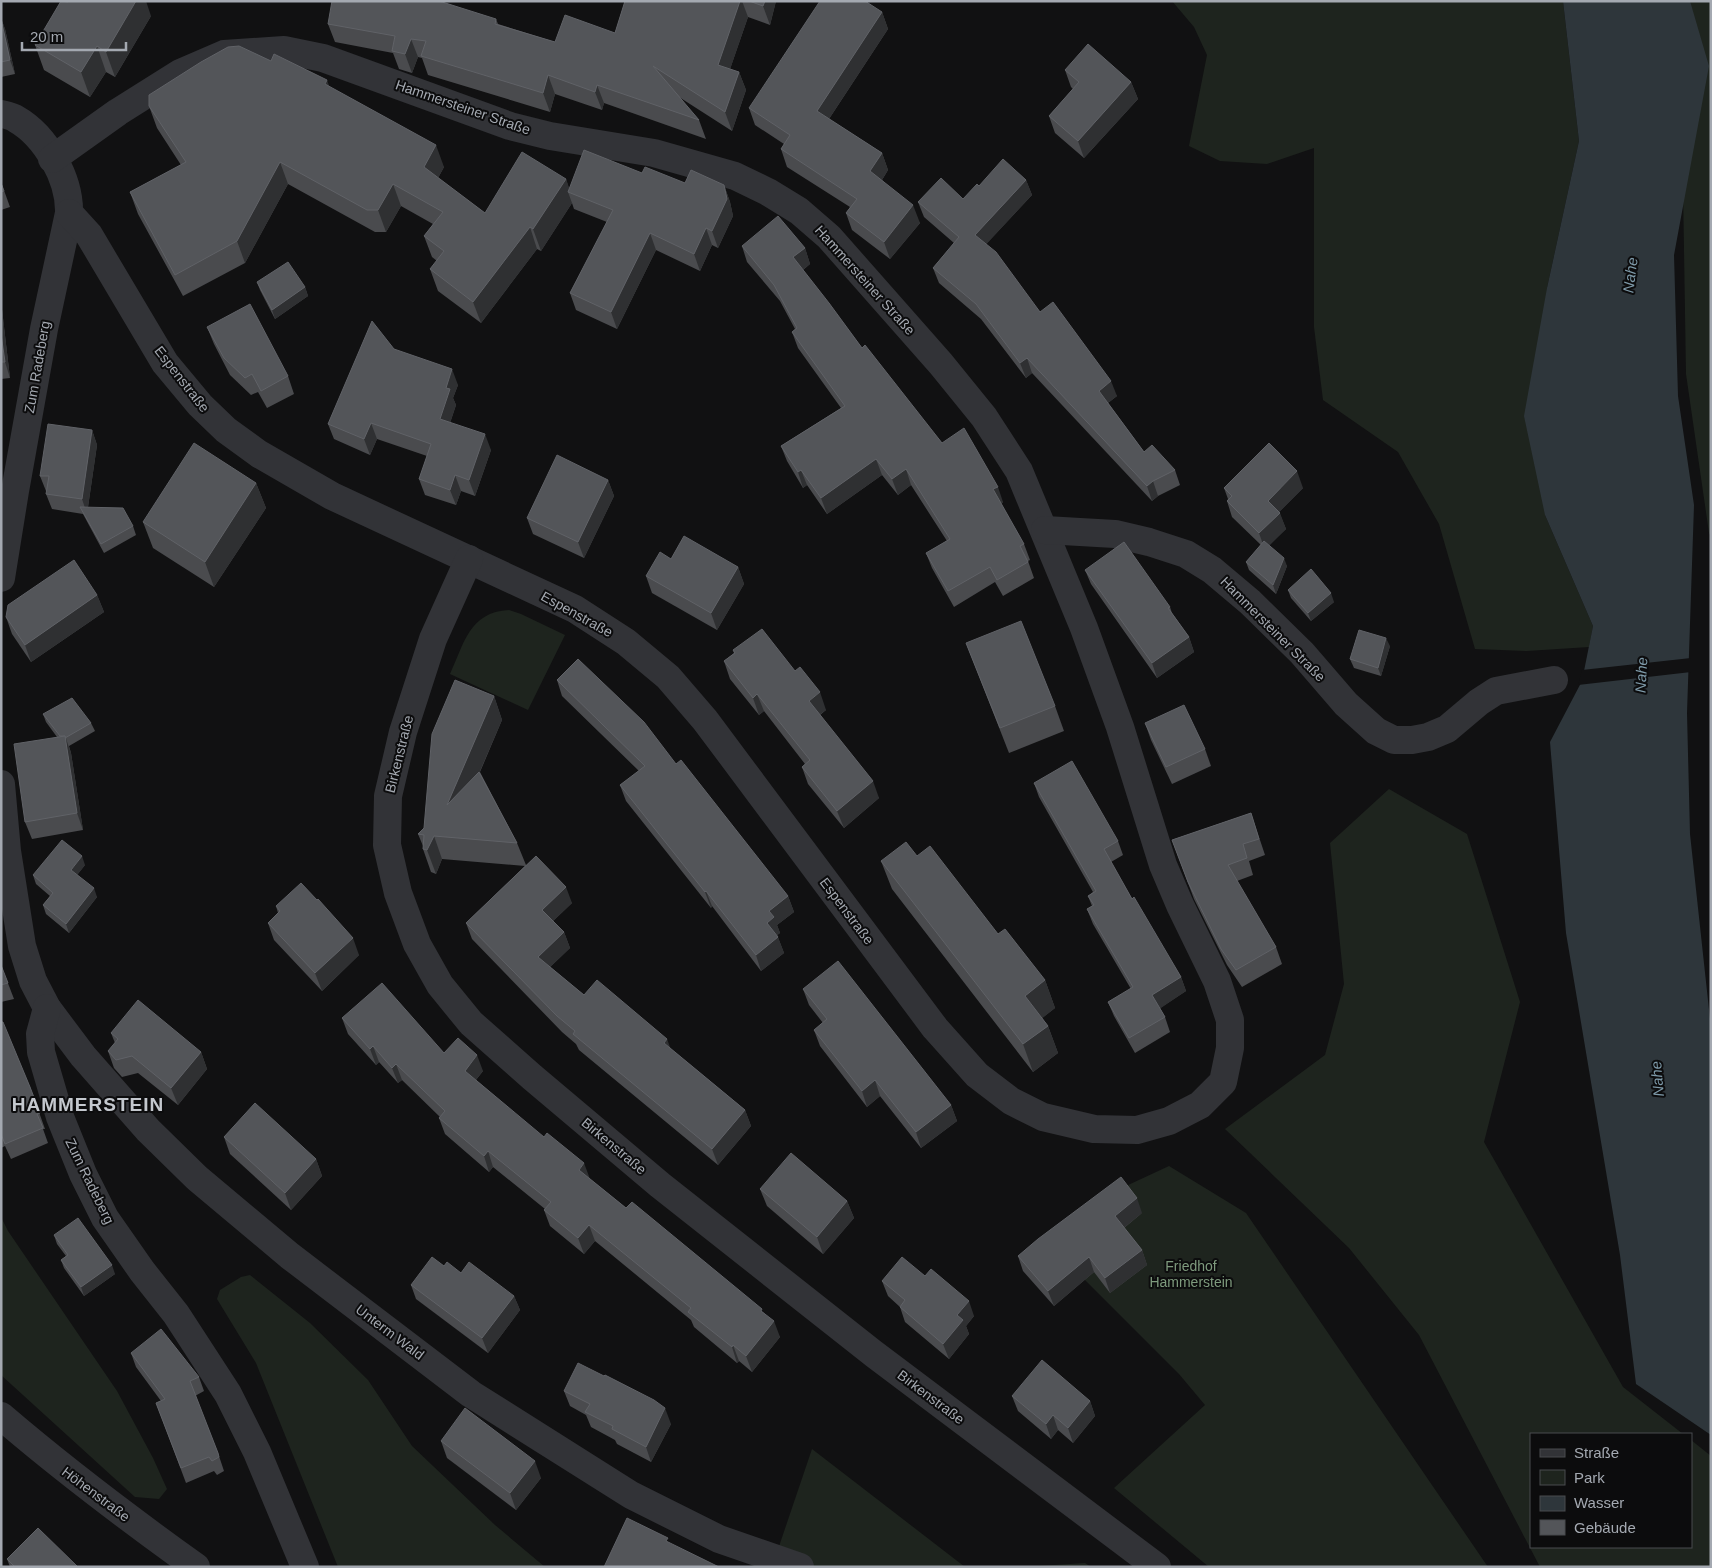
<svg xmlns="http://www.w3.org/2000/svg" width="1712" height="1568" viewBox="0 0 1712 1568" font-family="Helvetica,sans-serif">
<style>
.green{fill:#1e241e}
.water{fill:#2e363b}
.pier{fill:#111112}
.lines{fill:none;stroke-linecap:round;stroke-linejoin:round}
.street{stroke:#323337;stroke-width:28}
.wall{fill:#4a4b4e}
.shaded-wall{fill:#2f3032}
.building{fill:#535559;stroke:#606267}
.labels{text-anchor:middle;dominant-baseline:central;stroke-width:4;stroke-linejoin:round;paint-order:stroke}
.street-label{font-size:14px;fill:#a4a9b1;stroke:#0c0c0d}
.park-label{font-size:14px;fill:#7e9a7d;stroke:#0c0c0d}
.water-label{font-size:15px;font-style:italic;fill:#7e9aa9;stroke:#0c0c0d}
.district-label{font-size:19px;font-weight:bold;letter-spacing:1px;fill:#c4c8ce;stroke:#0c0c0d}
</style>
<rect width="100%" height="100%" fill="#111112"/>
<g class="green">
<polygon points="1172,1 1563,1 1579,141 1547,288 1545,515 1593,626 1589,647 1527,651 1475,649 1439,524 1398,452 1323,400 1314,327 1314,148 1267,164 1220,161 1189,146 1207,55 1194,27"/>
<polygon points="1680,1 1711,1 1711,537 1709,533 1686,374"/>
<path d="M 509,610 L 521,614 L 565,635 L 528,710 L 450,674 C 464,644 469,612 509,610 Z"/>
<polygon points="1389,789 1467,834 1520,1002 1484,1142 1623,1387 1683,1434 1531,1434 1531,1547 1691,1547 1691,1440 1711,1456 1711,1567 1540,1567 1419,1335 1349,1248 1225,1129 1325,1055 1344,984 1330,843"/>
<polygon points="1169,1166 1246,1213 1488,1567 1209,1567 1114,1488 1205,1405 1179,1374 1048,1243 1126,1186"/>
<polygon points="1,1217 8,1231 117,1391 153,1458 167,1489 159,1499 135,1497 1,1375"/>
<polygon points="250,1275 310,1323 368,1380 412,1446 495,1525 545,1567 338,1567 256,1363 217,1299 220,1290 241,1277"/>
<polygon points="812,1449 965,1567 772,1567"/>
<polygon points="1085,1563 1091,1567 1023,1567"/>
</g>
<polygon class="water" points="1563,1 1690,1 1709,66 1674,255 1678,396 1694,505 1687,713 1690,834 1711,1028 1711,1435 1636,1384 1620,1255 1566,933 1550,742 1582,681 1593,626 1545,515 1524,416 1547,288 1579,141"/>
<polygon class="pier" points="1691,658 1691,672 1578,685 1582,670"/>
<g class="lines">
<g class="street">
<path d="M 1,114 C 6,115 12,116 16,119 C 46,136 70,179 69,213 L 44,329 L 15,491 L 1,578"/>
<polyline points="52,159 118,112 180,73 224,54 284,50 323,58 510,126 550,136 654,153 735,176 768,192 799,211 829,237 941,364 984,417 1019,471 1084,628 1120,727 1163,865 1180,905 1217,981 1230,1020 1230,1048 1223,1082 1200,1105 1169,1121 1137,1130 1094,1129 1043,1117 1011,1101 977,1075 935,1028 705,720 668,677 626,642 575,609 332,496 259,454 226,430 200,405 165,363 89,235 69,213"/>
<polyline points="1045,530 1115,534 1149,542 1186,554 1212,570 1250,602 1302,653 1346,704 1376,731 1394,740 1412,740 1428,737 1447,729 1479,702 1496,691 1554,680"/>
<polyline points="469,559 433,639 403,732 388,796 387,845 398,893 417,944 440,985 471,1023 532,1077 660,1185 874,1354 1157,1567"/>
<polyline points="1,784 7,851 22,946 33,981 47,1008 83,1056 148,1130 197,1178 290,1256 471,1394 631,1495 719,1539 800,1567"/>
<polyline points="47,1008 40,1034 41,1052 60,1117 83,1174 105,1218 142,1271 176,1314 228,1394 257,1452 305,1567"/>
<path d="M 1,1416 C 64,1470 129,1519 196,1567"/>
</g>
</g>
<g class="wall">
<polygon points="625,1 776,1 770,25 748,17 730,69 739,72 746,90 732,131 679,97 699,120 706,139 604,103 602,110 555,94 550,112 428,75 422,58 418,57 412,73 399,69 393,53 335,42 328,24 496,19 498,24 555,42 615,33"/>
<polygon points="882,12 888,29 829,119 882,153 888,170 882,180 920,223 890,259 852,230 846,213 850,207 787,167 781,149 784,144 755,125 749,108"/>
<polygon points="151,16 115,77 106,72 90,97 44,70 35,45"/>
<polygon points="1,18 5,29 15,74 1,77"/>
<polygon points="1065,70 1131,82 1138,99 1084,158 1055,133 1049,116 1073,89 1071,87"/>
<polygon points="329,87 444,167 438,178 485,213 566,179 569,189 642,173 685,183 724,185 730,202 733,216 718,248 712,245 700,271 656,250 617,329 576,310 570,293 607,222 574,209 572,203 541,251 537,249 481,323 438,291 430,269 437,261 432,257 424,236 433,224 401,206 386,232 375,232 288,184 245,263 183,296 138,214 130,192 181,165 157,128 149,106"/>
<polygon points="1026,180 1032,195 986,244 1040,312 1117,396 1108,403 1144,452 1175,470 1180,485 1158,496 1152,501 1032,373 1026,378 981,319 939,283 933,268 954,243 924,217 918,202 963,199 979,186"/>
<polygon points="1,182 10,207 1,210"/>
<polygon points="742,246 805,248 810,264 803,270 862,348 942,443 1003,502 1001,504 1024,544 1030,560 1028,561 1034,578 1003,596 995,582 954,607 932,568 926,553 947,541 911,485 898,495 882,475 827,514 807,485 803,488 787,461 781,446 841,408 798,348 792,332 795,329 780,301 747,262"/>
<polygon points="257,282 305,287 308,296 275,319 260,290"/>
<polygon points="1,301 10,378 1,379"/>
<polygon points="207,327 288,376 294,394 267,408 258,392 251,395 230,375 214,344"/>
<polygon points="394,349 458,385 453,398 456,405 450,423 491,450 475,496 461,491 456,505 425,495 419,479 427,456 377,439 370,455 334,439 328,424"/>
<polygon points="92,430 97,445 88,507 133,526 136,535 104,553 83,514 52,509 46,494 47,491 46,491 40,476"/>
<polygon points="608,480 614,496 584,558 533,534 527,518"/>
<polygon points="256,483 266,508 214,587 153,548 143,522"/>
<polygon points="1224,488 1303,488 1279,512 1286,529 1269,545 1287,566 1276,594 1249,570 1246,562 1261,545 1232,517 1227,501 1228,499"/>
<polygon points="671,559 738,567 744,584 717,630 652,593 646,576"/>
<polygon points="1085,570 1170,607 1172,613 1189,637 1194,652 1157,678 1091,584"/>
<polygon points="1288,590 1334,602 1311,621 1291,598"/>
<polygon points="97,595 104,612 31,662 12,634 6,617"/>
<polygon points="966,643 1055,706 1064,731 1009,753"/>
<polygon points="1390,646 1381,676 1354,668 1350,659"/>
<polygon points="733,650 826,710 820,715 879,798 844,828 808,784 802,767 805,764 764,711 759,715 730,679 724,661 734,653"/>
<polygon points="557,680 676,764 788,896 794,912 777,925 780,933 777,935 784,953 761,971 712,906 711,908 626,801 620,785 639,771 562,696"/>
<polygon points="494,696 502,720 480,772 517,843 526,865 572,903 553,921 564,932 570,948 550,967 584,995 671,1049 745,1110 751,1126 718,1165 579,1050 576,1044 562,1032 472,939 466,923 525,866 442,859 436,874 431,872 423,849 423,846 418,834 424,828"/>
<polygon points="43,714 91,723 95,731 69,746 71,753 83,830 32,839 25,822 57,737 46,722"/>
<polygon points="1145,723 1205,749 1211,766 1172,784 1151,740"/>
<polygon points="1034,783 1118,841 1123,855 1111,862 1132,899 1181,977 1186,991 1160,1008 1165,1017 1170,1032 1135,1053 1114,1016 1108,1002 1131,989 1093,924 1087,909 1092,906 1088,896 1093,892 1039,797"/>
<polygon points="1251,813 1265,855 1249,861 1253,875 1237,881 1276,947 1282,964 1242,987 1227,965 1194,899 1172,840"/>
<polygon points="917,856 998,934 1045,980 1055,1008 1042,1018 1048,1026 1058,1053 1033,1072 892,889 881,861"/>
<polygon points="85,865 77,875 97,897 69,933 46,914 43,905 50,896 36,884 33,875"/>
<polygon points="276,906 359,955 322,991 274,940 268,923 278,913"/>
<polygon points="1,965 14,999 1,1002"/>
<polygon points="803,989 951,1105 957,1121 921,1148 880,1096 867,1107 820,1046 814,1030 823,1023 809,1005"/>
<polygon points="342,1018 444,1053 483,1071 476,1080 590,1179 626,1208 764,1313 780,1337 752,1372 739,1361 737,1363 694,1327 691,1320 595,1241 584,1254 550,1226 544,1210 545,1209 493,1167 489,1172 445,1134 439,1118 440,1117 402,1080 398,1083 379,1062 376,1065 348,1034"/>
<polygon points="1,1022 30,1087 45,1129 43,1129 48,1143 11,1159 5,1146 1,1148"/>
<polygon points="111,1033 201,1052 207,1069 178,1105 138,1073 122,1077 114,1068 108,1051 115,1043"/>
<polygon points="224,1137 316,1159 322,1176 291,1210 230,1154"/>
<polygon points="760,1189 847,1201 854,1218 823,1254 767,1206"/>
<polygon points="1142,1213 1124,1228 1142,1250 1147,1265 1110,1293 1094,1272 1054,1306 1023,1271 1018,1256"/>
<polygon points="54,1235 115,1274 84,1296 64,1268 61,1260 66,1256 57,1244"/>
<polygon points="444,1266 514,1296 520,1310 488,1353 416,1299 411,1285"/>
<polygon points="882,1281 974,1316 966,1326 969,1334 949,1359 905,1322 900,1307 888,1296"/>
<polygon points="131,1353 199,1377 204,1391 195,1396 218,1453 224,1471 217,1475 214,1471 186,1483 156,1403 161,1401 136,1367"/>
<polygon points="564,1391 671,1424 651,1462 617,1444 615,1440 591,1427 586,1415 570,1406"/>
<polygon points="1012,1396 1090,1401 1095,1416 1073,1443 1058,1430 1051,1439 1018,1411"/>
<polygon points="441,1441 541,1478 516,1510 447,1458"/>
<polygon points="7,1559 78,1567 10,1567"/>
</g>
<g class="shaded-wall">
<polygon points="136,1 146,1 151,16 115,77 106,52"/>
<polygon points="740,1 742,1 748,17 725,84 718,65"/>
<polygon points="765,1 776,1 770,25 763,6"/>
<polygon points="882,12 888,29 823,128 817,111"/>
<polygon points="1,18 5,29 15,74 10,60"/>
<polygon points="411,39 418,57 412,73 405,54"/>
<polygon points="97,46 106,72 90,97 81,72"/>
<polygon points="739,72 746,90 732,131 725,112"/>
<polygon points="548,75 555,94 550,112 543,93"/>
<polygon points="327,80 335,102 325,84"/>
<polygon points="1131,82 1138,99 1084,158 1078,141"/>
<polygon points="597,85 604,103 602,110 595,92"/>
<polygon points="436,145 444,167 432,189 424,167"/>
<polygon points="882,153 888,170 877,188 870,171"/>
<polygon points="280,162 288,184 245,263 237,241"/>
<polygon points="566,179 571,193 568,192 572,203 541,251 533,229"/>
<polygon points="1026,180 1032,195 981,250 975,235"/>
<polygon points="393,184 401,206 386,232 378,210"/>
<polygon points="724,185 730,202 733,216 718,248 712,231"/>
<polygon points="913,205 920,223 890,259 884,242"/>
<polygon points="530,227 537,249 481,323 473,302"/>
<polygon points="706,228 712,245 700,271 694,254"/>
<polygon points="650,233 656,250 617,329 611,312"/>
<polygon points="805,248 810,264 799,273 793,257"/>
<polygon points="305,287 308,296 275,319 272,310"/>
<polygon points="1,301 10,378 5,362 1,334"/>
<polygon points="1027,358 1032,373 1026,378 1020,363"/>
<polygon points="452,369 458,385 453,398 456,405 446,435 440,419 446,388"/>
<polygon points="1111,381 1117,396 1104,406 1099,391"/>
<polygon points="371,423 377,439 370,455 364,439"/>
<polygon points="92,430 97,445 87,514 82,499"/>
<polygon points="485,434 491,450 475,496 469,480"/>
<polygon points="876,459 882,475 827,514 821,498"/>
<polygon points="906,469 911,485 898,495 892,479"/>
<polygon points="801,470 807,485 803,488 798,472"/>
<polygon points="1297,471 1303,488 1274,517 1268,501"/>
<polygon points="455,475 461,491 456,505 450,490"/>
<polygon points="608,480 614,496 584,558 578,542"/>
<polygon points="1153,481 1158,496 1152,501 1147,486"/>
<polygon points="256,483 266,508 214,587 205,562"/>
<polygon points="998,487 1003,502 999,505 993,489"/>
<polygon points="1280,513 1286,529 1265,550 1259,533"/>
<polygon points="1284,558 1287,566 1276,594 1273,585"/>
<polygon points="738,567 744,584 717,630 711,613"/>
<polygon points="1331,593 1334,602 1311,621 1308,613"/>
<polygon points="97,595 104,612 31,662 25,645"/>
<polygon points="1189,637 1194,652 1157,678 1152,663"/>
<polygon points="1386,638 1390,646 1381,676 1378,668"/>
<polygon points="820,692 826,710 815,718 809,701"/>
<polygon points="757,694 764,711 759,715 753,698"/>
<polygon points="494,696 502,720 455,829 447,805"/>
<polygon points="65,736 71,753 83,830 77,813"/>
<polygon points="873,781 879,798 844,828 837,811"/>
<polygon points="434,836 442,859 436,874 427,850"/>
<polygon points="82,856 85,865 74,879 71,870"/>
<polygon points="566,887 572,903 548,926 542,910"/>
<polygon points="94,888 97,897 69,933 66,924"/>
<polygon points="706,891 712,906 711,908 705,892"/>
<polygon points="788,896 794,912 777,925 780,933 773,939 767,923 769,911"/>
<polygon points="564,932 570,948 544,973 538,957"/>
<polygon points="778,937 784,953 761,971 756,955"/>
<polygon points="353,938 359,955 322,991 315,973"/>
<polygon points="1181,977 1186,991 1158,1010 1152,995"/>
<polygon points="1045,980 1055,1008 1035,1024 1025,996"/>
<polygon points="1048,1026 1058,1053 1033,1072 1023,1044"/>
<polygon points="667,1039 673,1055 664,1043"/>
<polygon points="373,1046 379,1062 376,1065 370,1049"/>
<polygon points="201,1052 207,1069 178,1105 171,1088"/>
<polygon points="477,1055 483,1071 470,1087 465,1071"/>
<polygon points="396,1064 402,1080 398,1083 392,1068"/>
<polygon points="875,1080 880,1096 867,1107 862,1091"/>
<polygon points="951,1105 957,1121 921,1148 916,1132"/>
<polygon points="745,1110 751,1126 718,1165 712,1149"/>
<polygon points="488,1151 493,1167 489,1172 484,1156"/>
<polygon points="316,1159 322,1176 291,1210 285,1193"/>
<polygon points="584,1163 590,1179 579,1170"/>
<polygon points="1137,1198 1142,1213 1120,1231 1115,1216"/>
<polygon points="847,1201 854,1218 823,1254 817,1237"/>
<polygon points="589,1225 595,1241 584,1254 578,1238"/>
<polygon points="1142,1250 1147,1265 1110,1293 1105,1278"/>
<polygon points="1089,1257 1094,1272 1054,1306 1048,1291"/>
<polygon points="112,1265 115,1274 84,1296 81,1287"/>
<polygon points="514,1296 520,1310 488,1353 482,1338"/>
<polygon points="969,1301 974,1316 966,1326 969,1334 949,1359 943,1344 957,1315"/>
<polygon points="774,1321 780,1337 752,1372 746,1356"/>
<polygon points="733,1345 739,1361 737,1363 732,1347"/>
<polygon points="1090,1401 1095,1416 1073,1443 1068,1428"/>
<polygon points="665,1408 671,1424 651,1462 646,1447"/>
<polygon points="1053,1415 1058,1430 1051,1439 1046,1424"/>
<polygon points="535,1461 541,1478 516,1510 510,1493"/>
</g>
<g class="building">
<polygon points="61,1 68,2 69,1 136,1 106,52 97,46 81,72 35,45"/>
<polygon points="332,1 439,1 496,19 495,24 555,42 565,15 615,33 625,1 740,1 718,65 739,72 725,112 653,66 699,120 597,85 595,92 548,75 543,93 421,56 426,41 411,39 405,54 392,51 395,36 328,24"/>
<polygon points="749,1 765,1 763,6"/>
<polygon points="820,1 865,1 882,12 817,111 882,153 870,171 913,205 884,242 846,213 857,199 781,149 790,135 749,108"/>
<polygon points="1,19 10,60 1,62"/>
<polygon points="1088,44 1131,82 1078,141 1049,116 1079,82 1065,70"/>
<polygon points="239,46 271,61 274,54 327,80 325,84 436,145 424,167 485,213 522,152 566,179 533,229 530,227 473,302 430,269 444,251 424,236 443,212 393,184 378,210 367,210 280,162 237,241 175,275 130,192 186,162 149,106 149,95 201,62 228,47"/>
<polygon points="584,150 642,173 645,167 685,183 691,170 724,185 727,199 712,231 706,228 694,254 650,233 611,312 570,293 613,210 568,192"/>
<polygon points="1003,159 1026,180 975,235 996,252 1040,312 1053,302 1111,381 1099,391 1144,452 1152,445 1175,470 1153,481 1147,486 1027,358 1020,363 976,304 933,268 959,237 918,202 941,178 963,199 977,184 979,186"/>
<polygon points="1,183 4,191 1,192"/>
<polygon points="778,216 805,248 793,257 829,303 862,348 865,345 942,443 964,428 998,487 993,489 1024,544 1020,546 1028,562 997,580 990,567 948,591 926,553 950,539 906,469 892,479 876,459 821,498 801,470 798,472 781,446 845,406 792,332 797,328 774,285 742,246"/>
<polygon points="288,262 305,287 272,310 257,282"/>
<polygon points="250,304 288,376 261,391 252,374 245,378 224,358 207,327"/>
<polygon points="372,321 394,349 452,369 446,388 450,389 440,419 485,434 469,480 455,475 450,490 419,479 431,444 371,423 364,439 328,424"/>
<polygon points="1,334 5,362 1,362"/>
<polygon points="48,424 92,430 82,499 46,494 49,476 40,476"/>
<polygon points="194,443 256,483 205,562 143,522"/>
<polygon points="1269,443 1297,471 1268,501 1280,513 1259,533 1227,501 1232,496 1224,488"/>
<polygon points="557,455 608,480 578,542 527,518"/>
<polygon points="80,507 123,508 133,526 101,544"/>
<polygon points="684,536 738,567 711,613 646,576 660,552 671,559"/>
<polygon points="1264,541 1284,558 1273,585 1246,562"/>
<polygon points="1124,542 1170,607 1168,608 1189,637 1152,663 1085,570"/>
<polygon points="74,560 97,595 25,645 6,617 8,605"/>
<polygon points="1311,569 1331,593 1308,613 1288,590"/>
<polygon points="1021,621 1055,706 1000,728 966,643"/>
<polygon points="762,629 795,671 800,667 820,692 809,701 873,781 837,811 802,767 810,760 757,694 753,698 724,661 735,653 733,650"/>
<polygon points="1359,630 1386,638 1378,668 1350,659"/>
<polygon points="578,659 644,722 676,764 681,760 788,896 769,911 774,917 767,923 778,937 756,955 706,891 705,892 620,785 645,766 557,680"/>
<polygon points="455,680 494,696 447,805 479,772 517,843 434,836 427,850 423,849 424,835 418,834 424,828 432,734"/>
<polygon points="72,698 91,723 65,738 65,736 60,736 43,714"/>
<polygon points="1184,705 1205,749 1166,767 1145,723"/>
<polygon points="65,736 77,813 25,822 14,744"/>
<polygon points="1072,761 1118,841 1104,849 1132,899 1134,897 1181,977 1152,995 1165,1017 1129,1038 1108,1002 1133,987 1087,909 1094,905 1088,896 1096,891 1034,783"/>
<polygon points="1251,813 1259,839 1243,844 1247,858 1228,865 1276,947 1236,970 1221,949 1188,882 1172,840"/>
<polygon points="62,840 82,856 71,870 94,888 66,924 43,905 53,893 33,875"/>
<polygon points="906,842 917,856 930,846 998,934 1005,929 1045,980 1025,996 1048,1026 1023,1044 881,861"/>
<polygon points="536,856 566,887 542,910 564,932 538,957 584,995 597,980 667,1039 664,1043 745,1110 712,1149 573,1034 575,1031 557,1016 466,923"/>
<polygon points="301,883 317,900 318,899 353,938 315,973 268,923 280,911 276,906"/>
<polygon points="838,961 951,1105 916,1132 875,1080 862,1091 814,1030 827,1019 803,989"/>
<polygon points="1,965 8,983 1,985"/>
<polygon points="382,983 444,1053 458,1038 477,1055 465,1071 544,1137 547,1133 584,1163 579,1170 626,1208 632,1202 762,1309 761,1311 774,1321 746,1356 733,1345 732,1347 688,1312 691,1308 589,1225 578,1238 544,1210 551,1202 488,1151 484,1156 439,1118 445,1111 396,1064 392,1068 373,1046 370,1049 342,1018"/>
<polygon points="138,1000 201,1052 171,1088 132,1056 116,1060 108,1051 118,1039 111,1033"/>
<polygon points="1,1022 3,1022 30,1087 40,1113 37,1114 43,1128 5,1144 1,1134"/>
<polygon points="255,1103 316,1159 285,1193 224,1137"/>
<polygon points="791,1153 847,1201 817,1237 760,1189"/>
<polygon points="1121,1177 1137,1198 1115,1216 1142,1250 1105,1278 1089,1257 1048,1291 1018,1256 1038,1239"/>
<polygon points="78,1218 112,1265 81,1287 61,1260 68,1255 54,1235"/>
<polygon points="432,1257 444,1266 447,1262 461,1273 469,1262 514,1296 482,1338 411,1285"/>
<polygon points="902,1257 925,1276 931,1269 969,1301 957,1315 963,1320 943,1344 900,1307 905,1300 882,1281"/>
<polygon points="161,1329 199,1377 190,1381 218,1453 219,1457 212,1461 209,1457 181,1468 156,1403 165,1399 131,1353"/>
<polygon points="1042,1360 1090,1401 1068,1428 1053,1415 1046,1424 1012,1396"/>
<polygon points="578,1363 604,1376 605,1375 654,1400 665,1408 646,1447 612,1429 613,1426 585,1412 590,1404 564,1391"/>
<polygon points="465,1408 535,1461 510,1493 441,1441"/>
<polygon points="627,1518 668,1538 666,1541 719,1567 604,1567"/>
<polygon points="38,1528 78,1567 15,1567 7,1559"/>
</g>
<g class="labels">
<g class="street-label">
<text transform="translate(463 107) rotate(19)">Hammersteiner Straße</text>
<text transform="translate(865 280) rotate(48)">Hammersteiner Straße</text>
<text transform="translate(37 367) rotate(-80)">Zum Radeberg</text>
<text transform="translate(182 379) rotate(52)">Espenstraße</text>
<text transform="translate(577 614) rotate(29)">Espenstraße</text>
<text transform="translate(1273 629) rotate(45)">Hammersteiner Straße</text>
<text transform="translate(399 754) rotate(-76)">Birkenstraße</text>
<text transform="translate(847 911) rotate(53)">Espenstraße</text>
<text transform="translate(614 1146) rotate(40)">Birkenstraße</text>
<text transform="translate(90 1181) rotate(64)">Zum Radeberg</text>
<text transform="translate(390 1332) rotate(37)">Unterm Wald</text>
<text transform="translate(931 1397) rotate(37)">Birkenstraße</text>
<text transform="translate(96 1494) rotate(37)">Höhenstraße</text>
</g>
<g class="park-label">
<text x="1191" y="1266">Friedhof<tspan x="1191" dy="16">Hammerstein</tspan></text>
</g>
<g class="water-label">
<text transform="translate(1630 275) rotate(-83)">Nahe</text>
<text transform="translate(1641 675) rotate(-87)">Nahe</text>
<text transform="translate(1657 1079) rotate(-95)">Nahe</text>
</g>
<g class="district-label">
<text x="88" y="1104">HAMMERSTEIN</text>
</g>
</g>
<rect width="1712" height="1568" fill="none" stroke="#a4a9b1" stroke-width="5"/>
<rect x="1530" y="1433" width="162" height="115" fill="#0c0c0d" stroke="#494b4f"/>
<rect x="1540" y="1449" width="25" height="8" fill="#323337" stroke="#494b4f"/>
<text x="1574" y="1458" font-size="15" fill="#a4a9b1">Straße</text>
<rect x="1540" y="1470" width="25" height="15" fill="#1e241e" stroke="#494b4f"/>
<text x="1574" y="1483" font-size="15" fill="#a4a9b1">Park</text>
<rect x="1540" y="1496" width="25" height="15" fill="#2e363b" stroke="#494b4f"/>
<text x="1574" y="1508" font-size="15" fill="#a4a9b1">Wasser</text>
<rect x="1540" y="1520" width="25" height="15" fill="#535559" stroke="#494b4f"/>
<text x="1574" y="1533" font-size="15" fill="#a4a9b1">Gebäude</text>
<path d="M22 42v8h104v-8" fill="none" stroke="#a4a9b1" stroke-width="2.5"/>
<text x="30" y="42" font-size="15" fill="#a4a9b1" stroke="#0c0c0d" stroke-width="4" paint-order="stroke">20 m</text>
</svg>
